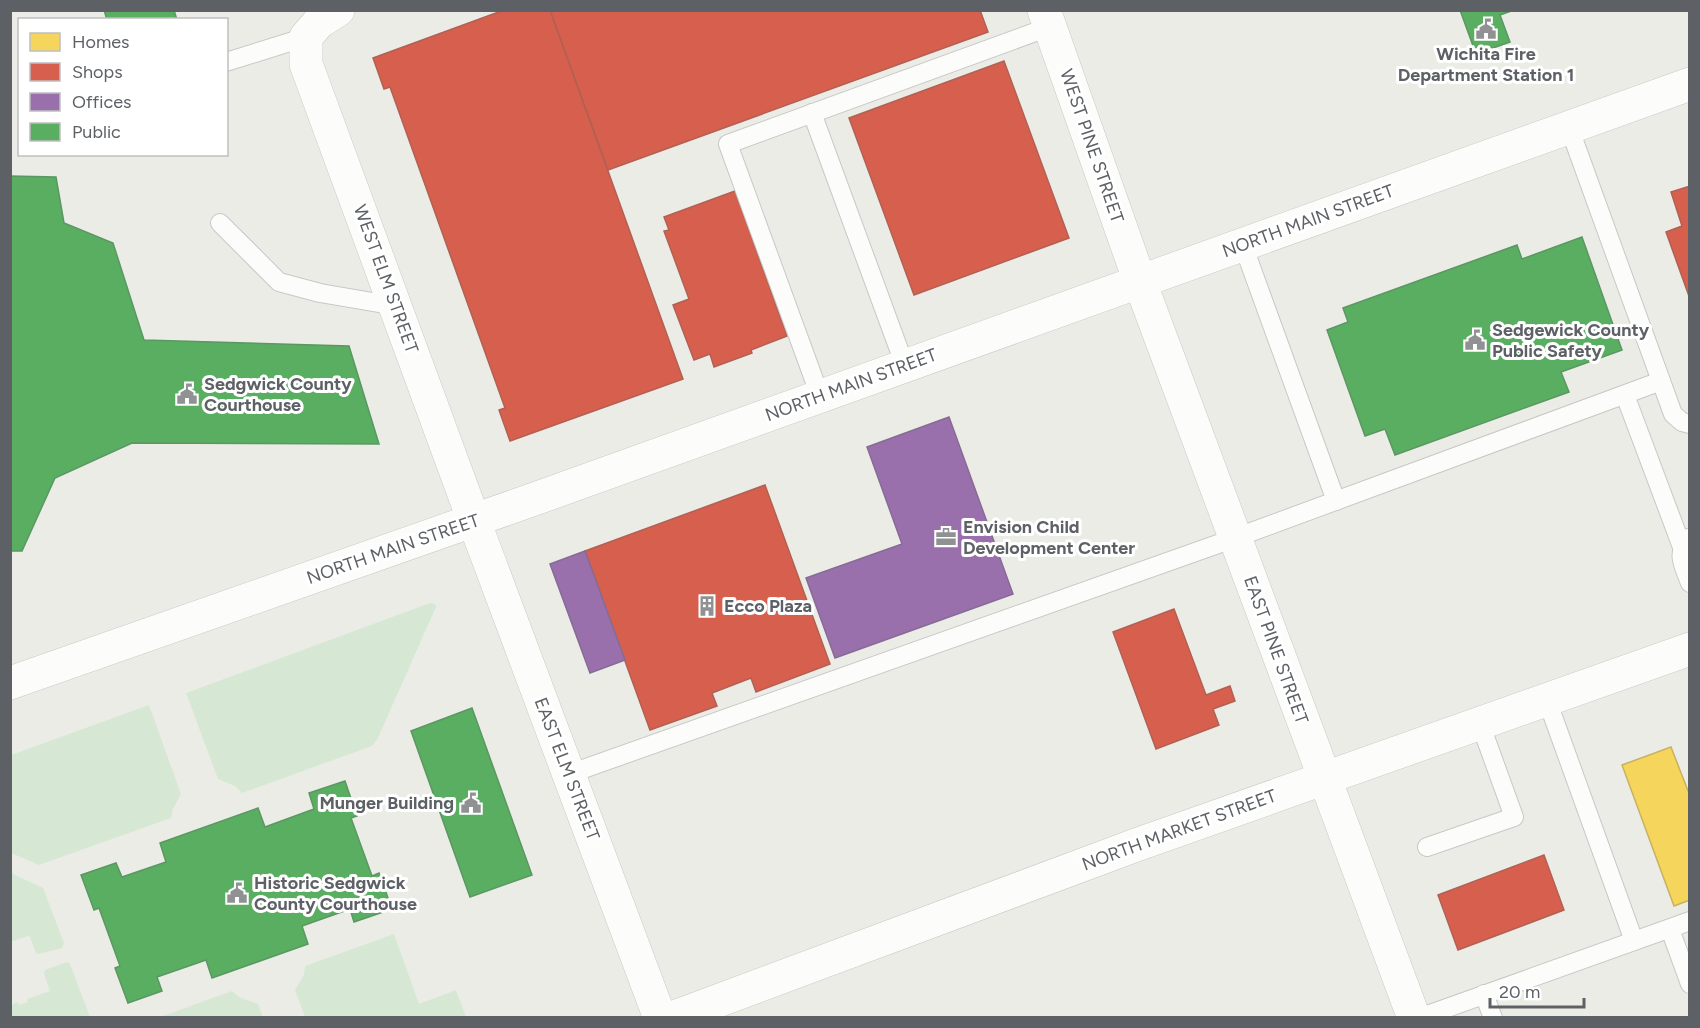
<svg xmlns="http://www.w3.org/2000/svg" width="1700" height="1028" viewBox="0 0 1700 1028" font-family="Figtree,sans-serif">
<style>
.green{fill:#d6e8d4}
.homes{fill:#f6d55c;stroke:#c8b25f;stroke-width:1.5}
.shops{fill:#d6604d;stroke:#b26054;stroke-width:1.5}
.offices{fill:#9970ab;stroke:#876b96;stroke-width:1.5}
.public{fill:#5aae61;stroke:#5b9762;stroke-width:1.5}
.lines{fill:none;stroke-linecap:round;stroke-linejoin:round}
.lane-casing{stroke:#c8c8c8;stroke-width:20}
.street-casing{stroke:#c8c8c8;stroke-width:34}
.secondary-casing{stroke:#c9c9c9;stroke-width:34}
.lane{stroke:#fcfcfb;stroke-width:18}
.street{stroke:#fcfcfb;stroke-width:33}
.secondary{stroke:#fcfcfb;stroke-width:33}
.labels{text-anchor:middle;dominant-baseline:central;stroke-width:6;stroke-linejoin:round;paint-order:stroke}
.poi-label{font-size:18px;font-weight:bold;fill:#5d6065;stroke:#fff;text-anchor:start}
.street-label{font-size:18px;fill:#5d6065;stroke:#fff}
</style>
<rect width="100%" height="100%" fill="#ecece7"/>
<g class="green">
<polygon points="430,603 435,604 436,607 377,740 372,746 242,793 235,786 218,779 186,693"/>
<polygon points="149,705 181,794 173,809 171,818 39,865 11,853 11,755"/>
<polygon points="11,873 43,888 64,943 62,948 38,954 36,953 30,937 28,936 11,942"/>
<polygon points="394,934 419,1004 456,990 466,1017 305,1017 295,990 304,975 305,966"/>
<polygon points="67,962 70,964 90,1017 11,1017 11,1005 18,1002 19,1005 28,1002 27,999 50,991 44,974 45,970"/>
<polygon points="232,991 239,997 258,1004 263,1017 160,1017"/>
</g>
<polygon class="homes" points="1671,747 1690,796 1690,900 1674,906 1622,765"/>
<g class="shops">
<polygon points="504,10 550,10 683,379 510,441 499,410 505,408 390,87 384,89 373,58"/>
<polygon points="550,10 980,10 988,32 608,170"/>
<polygon points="1004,61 1069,238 914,295 849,118"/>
<polygon points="1690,186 1690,299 1666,232 1682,226 1671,192"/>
<polygon points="735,191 787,336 751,350 752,353 714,367 710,354 694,360 673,305 689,299 664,231 669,230 664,217"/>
<polygon points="765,485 830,664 756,692 751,678 712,693 717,706 650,730 585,551"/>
<polygon points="1174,609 1206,695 1230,686 1235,701 1213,709 1219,725 1156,749 1113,632"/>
<polygon points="1544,855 1564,910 1458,950 1438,895"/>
</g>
<g class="offices">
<polygon points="949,417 1013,594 835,658 806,578 902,544 867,447"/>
<polygon points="585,551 625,660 590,673 550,564"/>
</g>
<g class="public">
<polygon points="104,10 174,10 177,20 107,20"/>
<polygon points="1460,10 1514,10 1500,15 1510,42 1476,54"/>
<polygon points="10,176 56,177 64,223 113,243 144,340 349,346 379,444 132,443 55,478 22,551 10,551"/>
<polygon points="1582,237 1622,350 1561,372 1569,392 1395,455 1385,429 1365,436 1327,330 1348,322 1343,308 1517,245 1522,259"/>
<polygon points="472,708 532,875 470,897 411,731"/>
<polygon points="345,781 357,816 351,818 372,876 379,873 392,909 354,922 350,909 302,926 308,944 212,978 206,960 157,977 162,991 128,1003 115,968 120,966 99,908 94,910 81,875 116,863 122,877 166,862 160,843 258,808 265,827 314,809 309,793"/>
</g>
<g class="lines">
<g class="lane-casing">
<g id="lane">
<polyline points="226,62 306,37"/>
<polyline points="812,113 905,366"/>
<polyline points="1569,127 1673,414 1682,422 1690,424"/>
<polyline points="220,223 279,282 320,293 396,306"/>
<polyline points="1243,245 1336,501"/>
<polyline points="1625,395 1682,547"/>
<polyline points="820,396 728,144 1049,27"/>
<path d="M 1688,538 C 1676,556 1683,564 1690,583"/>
<polyline points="1547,700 1634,941"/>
<polyline points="569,774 1235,538 1661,381"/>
<polyline points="1427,847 1514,817 1480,723"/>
<polyline points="1670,929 1690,984"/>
<polyline points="1484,994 1493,1018"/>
<polyline points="1419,1018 1690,921"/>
</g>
</g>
<g class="street-casing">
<g id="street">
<polyline points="338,10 319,22 306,37 306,64 474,521 660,1018"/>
<polyline points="1044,10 1140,282 1414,1018"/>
</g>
</g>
<g class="secondary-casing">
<g id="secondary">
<polyline points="10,683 526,502 1690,84"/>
<polyline points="672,1018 1136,845 1690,649"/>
</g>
</g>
<use href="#lane" class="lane"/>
<use href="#street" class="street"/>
<use href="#secondary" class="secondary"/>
</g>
<defs>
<g id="civic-bare" transform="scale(1.62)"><path d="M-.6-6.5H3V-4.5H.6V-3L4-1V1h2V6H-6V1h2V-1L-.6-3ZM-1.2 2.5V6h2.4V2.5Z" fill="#8f9192" stroke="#fff" stroke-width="2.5" paint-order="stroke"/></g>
<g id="office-bare" transform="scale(1.62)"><path d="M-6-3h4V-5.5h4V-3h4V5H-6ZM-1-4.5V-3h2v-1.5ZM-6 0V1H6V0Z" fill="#8f9192" stroke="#fff" stroke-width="2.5" paint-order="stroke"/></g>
<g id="building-bare" transform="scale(1.62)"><path d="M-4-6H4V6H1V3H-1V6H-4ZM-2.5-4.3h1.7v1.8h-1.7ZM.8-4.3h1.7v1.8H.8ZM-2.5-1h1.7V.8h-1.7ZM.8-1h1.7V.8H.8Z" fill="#8f9192" stroke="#fff" stroke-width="2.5" paint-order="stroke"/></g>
</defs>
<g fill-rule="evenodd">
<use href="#civic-bare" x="1486" y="29"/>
<use href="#civic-bare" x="1475" y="340"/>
<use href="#civic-bare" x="187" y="394"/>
<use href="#office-bare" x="946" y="537"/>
<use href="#building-bare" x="707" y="606"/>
<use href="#civic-bare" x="471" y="803"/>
<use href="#civic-bare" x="237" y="893"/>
</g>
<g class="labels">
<g class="poi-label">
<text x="1486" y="54" text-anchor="middle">Wichita Fire<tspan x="1486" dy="21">Department Station 1</tspan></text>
<text x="1492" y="330">Sedgewick County<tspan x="1492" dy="21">Public Safety</tspan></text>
<text x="204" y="384">Sedgwick County<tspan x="204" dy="21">Courthouse</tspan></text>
<text x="963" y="527">Envision Child<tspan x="963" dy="21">Development Center</tspan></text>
<text x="724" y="606">Ecco Plaza</text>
<text x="454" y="803" text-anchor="end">Munger Building</text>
<text x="254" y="883">Historic Sedgwick<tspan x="254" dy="21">County Courthouse</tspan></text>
</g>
<g class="street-label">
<text transform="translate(1092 146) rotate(71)">WEST PINE STREET</text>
<text transform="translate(1308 221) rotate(-20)">NORTH MAIN STREET</text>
<text transform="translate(386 279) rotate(70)">WEST ELM STREET</text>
<text transform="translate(851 385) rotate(-20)">NORTH MAIN STREET</text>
<text transform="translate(393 549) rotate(-19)">NORTH MAIN STREET</text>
<text transform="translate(1276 650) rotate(70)">EAST PINE STREET</text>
<text transform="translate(567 769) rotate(69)">EAST ELM STREET</text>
<text transform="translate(1179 830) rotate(-20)">NORTH MARKET STREET</text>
</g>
</g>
<rect width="1700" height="1028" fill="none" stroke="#5d6065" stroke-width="24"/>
<rect x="18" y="18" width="210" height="138" fill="#ffffff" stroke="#bebfc1" stroke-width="1.5"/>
<rect x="30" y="33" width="30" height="18" fill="#f6d55c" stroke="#bebfc1" stroke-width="1.5"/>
<text x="72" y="48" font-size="18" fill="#5d6065">Homes</text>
<rect x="30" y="63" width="30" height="18" fill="#d6604d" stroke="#bebfc1" stroke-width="1.5"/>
<text x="72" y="78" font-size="18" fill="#5d6065">Shops</text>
<rect x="30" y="93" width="30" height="18" fill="#9970ab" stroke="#bebfc1" stroke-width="1.5"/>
<text x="72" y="108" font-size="18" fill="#5d6065">Offices</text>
<rect x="30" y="123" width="30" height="18" fill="#5aae61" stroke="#bebfc1" stroke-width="1.5"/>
<text x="72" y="138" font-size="18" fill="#5d6065">Public</text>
<path d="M1490 998v9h94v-9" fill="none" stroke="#5d6065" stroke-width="3"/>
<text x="1499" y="998" font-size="18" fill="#5d6065" stroke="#ffffff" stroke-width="4.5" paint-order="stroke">20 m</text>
</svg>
